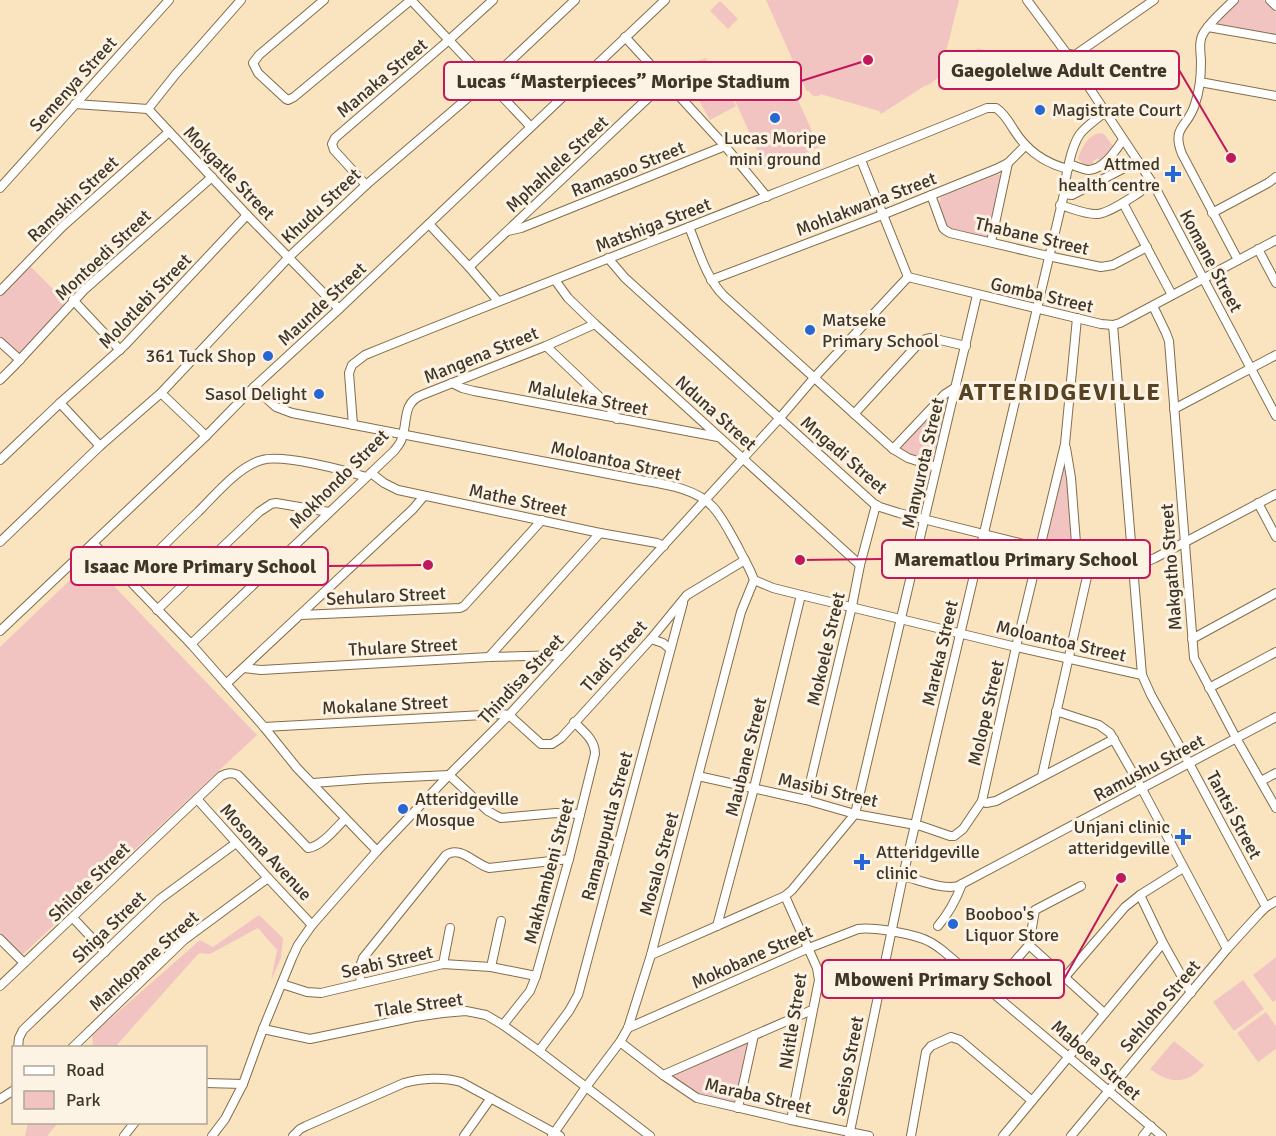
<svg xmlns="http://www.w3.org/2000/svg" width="1276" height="1136" viewBox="0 0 1276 1136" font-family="Signika,sans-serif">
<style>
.green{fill:#f1c4c2}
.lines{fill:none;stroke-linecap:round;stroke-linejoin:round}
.minor-casing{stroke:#816e4c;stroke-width:10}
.minor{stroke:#fff;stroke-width:8}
.poi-dot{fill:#2767d4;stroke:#fcf3e4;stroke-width:2}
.labels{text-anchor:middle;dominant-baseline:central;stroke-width:6;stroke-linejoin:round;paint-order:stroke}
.street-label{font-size:18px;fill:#3f3627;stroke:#fcf3e4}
.poi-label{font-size:18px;fill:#3f3627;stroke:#fcf3e4;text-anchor:start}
.district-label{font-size:24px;font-weight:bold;letter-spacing:1.5px;fill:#564323;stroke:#fcf3e4}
.leader{fill:none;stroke:#c2185b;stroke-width:2}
.callout-dot{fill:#c2185b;stroke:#fcf3e4;stroke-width:2}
.callout{fill:#fcf3e4;stroke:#c2185b;stroke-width:2}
.callout-label{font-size:20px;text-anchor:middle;font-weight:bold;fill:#3f3627}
</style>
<rect width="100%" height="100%" fill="#fae4bf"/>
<g class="green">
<polygon points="766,0 959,0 940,76 927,86 926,85 881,114 879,111 820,94 819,96 814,96 810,93 810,92 806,90"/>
<polygon points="1237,0 1264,0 1276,12 1276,36 1218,26 1217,24 1218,20"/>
<polygon points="720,1 738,19 728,29 710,11"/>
<polygon points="977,48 1006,56 1002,72 973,64"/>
<polygon points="706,58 715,82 703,87 694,62"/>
<polygon points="783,66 819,147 766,170 730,89"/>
<polygon points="722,81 736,106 710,120 696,95"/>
<path d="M 1099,133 L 1104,134 L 1113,146 L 1104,159 L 1100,161 L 1098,158 L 1093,161 L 1094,164 C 1088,168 1082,165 1078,158 C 1082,148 1087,136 1099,133 Z"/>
<polygon points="998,174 1002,176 991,234 985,238 946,229 939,203 941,197"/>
<polygon points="30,266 66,302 30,345 18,356 0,338 0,296"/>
<polygon points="944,399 949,401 936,460 930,463 904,455 897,448"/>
<polygon points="1065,463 1073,551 1044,545 1063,464"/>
<polygon points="90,561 257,735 22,955 0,934 0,647"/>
<polygon points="259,915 283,938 281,958 271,981 277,950 258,928 210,954 199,953 115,1047 90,1047 93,1044 92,1035 200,940 213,947"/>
<polygon points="1276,957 1276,1000 1273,1002 1253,975"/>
<polygon points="1243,980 1264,1009 1234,1031 1213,1002"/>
<polygon points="1266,1012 1276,1026 1276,1049 1258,1062 1237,1033"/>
<path d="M 1174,1041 L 1204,1065 C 1187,1085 1170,1084 1150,1069 Z"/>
<polygon points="745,1043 748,1046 734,1103 693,1094 671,1076"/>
<polygon points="28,1123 28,1122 58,1123 47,1136 25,1136"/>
</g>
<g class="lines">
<g class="minor-casing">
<g id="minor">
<polyline points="324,0 259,55 253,63 258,73 286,99 288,100 294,97 411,0"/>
<polyline points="411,0 530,126"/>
<polyline points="1027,0 1067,54"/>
<path d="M 1234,0 C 1226,8 1203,28 1201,39 C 1199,46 1201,55 1201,62 C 1201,76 1200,90 1195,104 C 1188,128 1171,126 1182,154 L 1238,260"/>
<polyline points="1270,0 1276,6"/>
<polyline points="1208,27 1276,39"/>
<polyline points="625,37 725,146 767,197"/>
<circle cx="1070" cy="59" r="5"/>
<polyline points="1075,55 1154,0"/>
<polyline points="1073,63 1155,187 1276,416"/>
<polyline points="1200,82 1276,96"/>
<polyline points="75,104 148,109"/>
<polyline points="148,109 247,215 339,309"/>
<polyline points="148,109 175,75 241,0"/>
<polyline points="861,160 908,277 1101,324 1113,325 1120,323 1276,240"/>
<path d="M 1069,164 C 1076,166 1083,170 1089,170 C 1104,169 1115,151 1123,140"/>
<polyline points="366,185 334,150 332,144 335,138 449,40 493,0"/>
<polyline points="0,188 169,0"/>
<polyline points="1064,194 1072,195 1138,161"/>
<polyline points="931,195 943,228 945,230 950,233 1048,256 1101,267 1113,265 1147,247"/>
<polyline points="1123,203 1172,295"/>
<path d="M 1060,205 C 1071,208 1086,215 1098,214 C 1111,212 1129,199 1140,192"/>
<polyline points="1212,213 1268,183 1276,177"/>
<polyline points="429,224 469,267 498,301"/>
<path d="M 689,227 C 699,251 706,278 724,296 L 893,449 L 908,458 L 936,467"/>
<polyline points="508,231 521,228 725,146"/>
<polyline points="991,242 1008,163"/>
<polyline points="1258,249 1276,283"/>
<polyline points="608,258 625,278 873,503 880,507 899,513 1040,548 1119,566 1133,568 1155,558 1276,494"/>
<polyline points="469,267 665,82"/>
<polyline points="555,280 568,298 595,324 860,565"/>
<polyline points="711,280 882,215 996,169 1008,163 1025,146"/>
<polyline points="0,291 62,227 169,132"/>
<polyline points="73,300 120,350"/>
<polyline points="1153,306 1166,333 1169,341 1194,658 1236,738 1276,808"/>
<polyline points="1113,325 1142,675 1151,695 1189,763 1266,907"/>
<polyline points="0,342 20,360"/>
<polyline points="546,346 608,405 617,419"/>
<polyline points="0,380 14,366 84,290 212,177"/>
<polyline points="452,383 462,388 474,391 718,437"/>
<path d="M 254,387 L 276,407 L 292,413 L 640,480 C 663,484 696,488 713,507 C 723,518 730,533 738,547 C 743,558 750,568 754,580 L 773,588 L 801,595 L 1016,647 L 1142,675"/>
<polyline points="161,393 206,436"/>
<polyline points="60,403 100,446"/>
<polyline points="1174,409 1276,355"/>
<polyline points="854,414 920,342 926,339 931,338 966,346"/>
<path d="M 353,425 L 349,373 L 352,365 L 365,355 C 572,271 781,193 987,108 L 996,108 C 1004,113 1009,122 1014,130 C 1027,151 1044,163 1068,169"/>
<polyline points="1066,448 1071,478 1077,556"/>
<polyline points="893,449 945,394 956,387"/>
<polyline points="0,460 60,403 125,345 247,215"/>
<polyline points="371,473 384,483 398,490 600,533 657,543 664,546"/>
<polyline points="1258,503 1276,537"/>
<polyline points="0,542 100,446 161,393 289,257 366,185 505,66 575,0"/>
<polyline points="93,543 191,644 264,727 297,768 377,851"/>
<path d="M 129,580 C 152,557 175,534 198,512 C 215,495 239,466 262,460 C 283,454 344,470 366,477"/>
<polyline points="157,610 259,512 271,504 276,503 329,512"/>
<polyline points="301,615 460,608 464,606 542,520"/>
<polyline points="0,631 206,436 254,387 339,309 665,0"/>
<polyline points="651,639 663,643 670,649"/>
<polyline points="1192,639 1276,593"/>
<path d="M 191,644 L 394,451 C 397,447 401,443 402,438 C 408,421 402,403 422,395 L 546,346 L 595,324"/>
<polyline points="489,657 600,533"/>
<polyline points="244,668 261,670 489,657 563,655"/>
<polyline points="226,684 413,509 424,496"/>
<polyline points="1209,688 1276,652"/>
<polyline points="1056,711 1099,725 1110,733 1142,789 1227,949"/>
<polyline points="264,727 502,714 509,715 541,744 552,744 561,738 651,639 687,595 745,560"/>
<polyline points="698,776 806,800 855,814 921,826 950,836 954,836 963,829 982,801 1016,647 1065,444 1077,318"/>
<polyline points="1042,776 1091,559"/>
<polyline points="1261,781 1276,773"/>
<polyline points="313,783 366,779 449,775 488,811 495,815 501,818 556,813 580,814"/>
<polyline points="197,799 268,878 312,925"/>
<polyline points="806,800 852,606 860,565 876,505"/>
<polyline points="982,801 986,803 996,801 1114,739"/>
<path d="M 903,876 C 919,880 943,890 958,886 L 1276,717"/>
<polyline points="1140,895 1163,943 1191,993"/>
<polyline points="785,896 817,968 819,980 791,1120"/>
<polyline points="73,918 105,952"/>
<polyline points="717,926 754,788 801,595"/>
<path d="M 938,926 C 949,913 956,900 962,884"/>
<polyline points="0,939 24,963"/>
<polyline points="1029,945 1104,1013"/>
<polyline points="651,955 785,896 792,890 855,814 977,295"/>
<polyline points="443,964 450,928"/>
<polyline points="491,967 501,921"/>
<polyline points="1065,977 1125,907 1140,895 1183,868"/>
<path d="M 361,982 C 359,973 359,967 363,958 L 446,855 C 460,845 475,864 489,868 L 569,859"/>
<polyline points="282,984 307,992 321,993 443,964 491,967 536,976"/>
<path d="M 0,986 L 221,776 C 227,773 231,772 238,775 L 308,848 C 321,847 336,828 345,819"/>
<polyline points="990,990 1029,945 1035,910 1081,886"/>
<path d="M 503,1025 L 530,991 L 536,976 L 569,859 L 595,754 C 595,740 584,732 574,722"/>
<path d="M 628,1028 L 809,948 L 858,929 C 874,927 916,934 930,942 C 934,944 938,947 942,950 L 1162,1136"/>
<polyline points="263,1029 310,1039 415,1017 443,1013 466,1011 486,1015 503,1025 539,1051 650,1136"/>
<polyline points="620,1042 663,1075 697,1098 791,1120 869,1136"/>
<polyline points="18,1048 19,1038 23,1030 160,899 236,843"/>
<polyline points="72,1048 184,940 268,878"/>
<polyline points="539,1051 569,1011 578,995 683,603"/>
<polyline points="663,1075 812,1010"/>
<polyline points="206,1083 243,1084"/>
<polyline points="0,1099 14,1090"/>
<polyline points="738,1108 754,1035"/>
<polyline points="124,1136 135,1122"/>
<polyline points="212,1136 225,1119 243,1084 263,1029 292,958 298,945 312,925 377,851 449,775 509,715 779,419 814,378 908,277"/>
<path d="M 293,1136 L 300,1129 L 306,1126 L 404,1083 C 421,1078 444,1077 461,1082 L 560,1136"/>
<polyline points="464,1136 491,1098"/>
<polyline points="552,1136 586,1087 620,1042 628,1028 651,955 741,612 754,580"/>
<path d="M 849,1136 L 903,876 L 1064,194 C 1065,179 1071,146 1080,134 C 1086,126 1097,119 1105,112"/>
<polyline points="911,1136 926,1052 931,1046 951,1037 960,1040 1031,1100"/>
<polyline points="1003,1136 1163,943"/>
<polyline points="1071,1136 1227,949 1259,914 1266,907 1276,901"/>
<polyline points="1143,1136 1151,1126"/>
</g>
</g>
<use href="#minor" class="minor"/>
</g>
<g class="poi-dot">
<circle cx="1040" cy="110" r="6"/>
<circle cx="775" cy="118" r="6"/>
<path d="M1170 165h6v6h6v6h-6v6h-6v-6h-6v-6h6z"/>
<circle cx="810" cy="330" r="6"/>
<circle cx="268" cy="356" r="6"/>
<circle cx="319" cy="394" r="6"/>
<circle cx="403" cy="809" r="6"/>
<path d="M1180 828h6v6h6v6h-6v6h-6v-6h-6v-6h6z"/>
<path d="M859 853h6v6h6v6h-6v6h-6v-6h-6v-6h6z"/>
<circle cx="953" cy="924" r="6"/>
</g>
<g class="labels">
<g class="street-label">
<text transform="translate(382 78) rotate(-40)">Manaka Street</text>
<text transform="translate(73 84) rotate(-48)">Semenya Street</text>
<text transform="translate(557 164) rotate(-43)">Mphahlele Street</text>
<text transform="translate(628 169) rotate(-22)">Ramasoo Street</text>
<text transform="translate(229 173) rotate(46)">Mokgatle Street</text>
<text transform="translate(73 199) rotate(-43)">Ramskin Street</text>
<text transform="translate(866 204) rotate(-21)">Mohlakwana Street</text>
<text transform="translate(321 206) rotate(-43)">Khudu Street</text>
<text transform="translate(653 225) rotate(-21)">Matshiga Street</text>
<text transform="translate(1032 236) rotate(13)">Thabane Street</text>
<text transform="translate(103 255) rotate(-43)">Montoedi Street</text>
<text transform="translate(1211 261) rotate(62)">Komane Street</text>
<text transform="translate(1042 295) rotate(13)">Gomba Street</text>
<text transform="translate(145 301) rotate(-46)">Molotlebi Street</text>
<text transform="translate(322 304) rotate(-43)">Maunde Street</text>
<text transform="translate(481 355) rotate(-22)">Mangena Street</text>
<text transform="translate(588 398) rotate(11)">Maluleka Street</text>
<text transform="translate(716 413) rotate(42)">Nduna Street</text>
<text transform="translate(844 455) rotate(41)">Mngadi Street</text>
<text transform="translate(616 461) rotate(12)">Moloantoa Street</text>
<text transform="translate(923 463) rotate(-77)">Manyurota Street</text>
<text transform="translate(339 479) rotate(-45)">Mokhondo Street</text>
<text transform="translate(518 500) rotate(12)">Mathe Street</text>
<text transform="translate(1171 567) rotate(-94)">Makgatho Street</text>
<text transform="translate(386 596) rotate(-3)">Sehularo Street</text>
<text transform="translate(1061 641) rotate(13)">Moloantoa Street</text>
<text transform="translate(403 647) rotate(-3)">Thulare Street</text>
<text transform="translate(826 649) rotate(-77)">Mokoele Street</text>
<text transform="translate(940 653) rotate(-77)">Mareka Street</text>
<text transform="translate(614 656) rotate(-48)">Tladi Street</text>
<text transform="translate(521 679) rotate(-47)">Thindisa Street</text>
<text transform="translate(385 705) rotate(-3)">Mokalane Street</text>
<text transform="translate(986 713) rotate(-77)">Molope Street</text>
<text transform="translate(746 757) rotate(-76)">Maubane Street</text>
<text transform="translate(1149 768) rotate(-28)">Ramushu Street</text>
<text transform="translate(828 790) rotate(13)">Masibi Street</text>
<text transform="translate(1234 815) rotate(62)">Tantsi Street</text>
<text transform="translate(607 826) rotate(-75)">Ramapuputla Street</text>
<text transform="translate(266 852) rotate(47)">Mosoma Avenue</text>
<text transform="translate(659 864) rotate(-75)">Mosalo Street</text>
<text transform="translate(549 871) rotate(-75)">Makhambeni Street</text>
<text transform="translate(89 882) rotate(-44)">Shilote Street</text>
<text transform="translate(109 927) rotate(-44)">Shiga Street</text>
<text transform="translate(752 957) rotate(-24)">Mokobane Street</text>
<text transform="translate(144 961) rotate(-42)">Mankopane Street</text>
<text transform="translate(387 962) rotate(-13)">Seabi Street</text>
<text transform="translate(419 1005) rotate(-8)">Tlale Street</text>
<text transform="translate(1160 1006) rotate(-50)">Sehloho Street</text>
<text transform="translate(793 1021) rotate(-81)">Nkitle Street</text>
<text transform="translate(1096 1060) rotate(41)">Maboea Street</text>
<text transform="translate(848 1066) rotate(-79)">Seeiso Street</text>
<text transform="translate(758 1096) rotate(13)">Maraba Street</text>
</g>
<g class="poi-label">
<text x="1052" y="110">Magistrate Court</text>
<text x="775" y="138" text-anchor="middle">Lucas Moripe<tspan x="775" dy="21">mini ground</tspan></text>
<text x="1160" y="164" text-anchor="end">Attmed<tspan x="1160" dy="21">health centre</tspan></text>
<text x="822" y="320">Matseke<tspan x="822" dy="21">Primary School</tspan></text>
<text x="256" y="356" text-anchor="end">361 Tuck Shop</text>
<text x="307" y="394" text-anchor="end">Sasol Delight</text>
<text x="415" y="799">Atteridgeville<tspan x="415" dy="21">Mosque</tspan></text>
<text x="1170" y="827" text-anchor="end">Unjani clinic<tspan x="1170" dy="21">atteridgeville</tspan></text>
<text x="876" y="852">Atteridgeville<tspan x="876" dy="21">clinic</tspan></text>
<text x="965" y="914">Booboo's<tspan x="965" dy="21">Liquor Store</tspan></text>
</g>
<g class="district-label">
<text x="1060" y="392">ATTERIDGEVILLE</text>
</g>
</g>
<path class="leader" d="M1231 158L1179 70M868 60L801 81M800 560L882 559M428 565L328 566M1121 878L1064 979"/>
<g class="callout-dot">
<circle cx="1231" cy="158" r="6"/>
<circle cx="868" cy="60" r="6"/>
<circle cx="800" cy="560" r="6"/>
<circle cx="428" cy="565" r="6"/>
<circle cx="1121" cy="878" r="6"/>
</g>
<g class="callout">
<rect x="939" y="51" width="240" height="38" rx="6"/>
<rect x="444" y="62" width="357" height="38" rx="6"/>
<rect x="882" y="540" width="268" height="38" rx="6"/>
<rect x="71" y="547" width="257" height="38" rx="6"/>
<rect x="822" y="960" width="242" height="38" rx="6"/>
</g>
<g class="callout-label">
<text x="1059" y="77">Gaegolelwe Adult Centre</text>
<text x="623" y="88">Lucas “Masterpieces” Moripe Stadium</text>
<text x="1016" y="566">Marematlou Primary School</text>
<text x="200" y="573">Isaac More Primary School</text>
<text x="943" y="986">Mboweni Primary School</text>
</g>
<rect x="12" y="1046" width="195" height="78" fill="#fcf3e4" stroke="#b0a798" stroke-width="1.5"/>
<rect x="24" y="1066" width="30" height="9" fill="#ffffff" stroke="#b0a798" stroke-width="1.5"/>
<text x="66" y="1076" font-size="18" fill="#3f3627">Road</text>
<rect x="24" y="1091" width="30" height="18" fill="#f1c4c2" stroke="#b0a798" stroke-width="1.5"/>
<text x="66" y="1106" font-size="18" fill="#3f3627">Park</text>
</svg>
